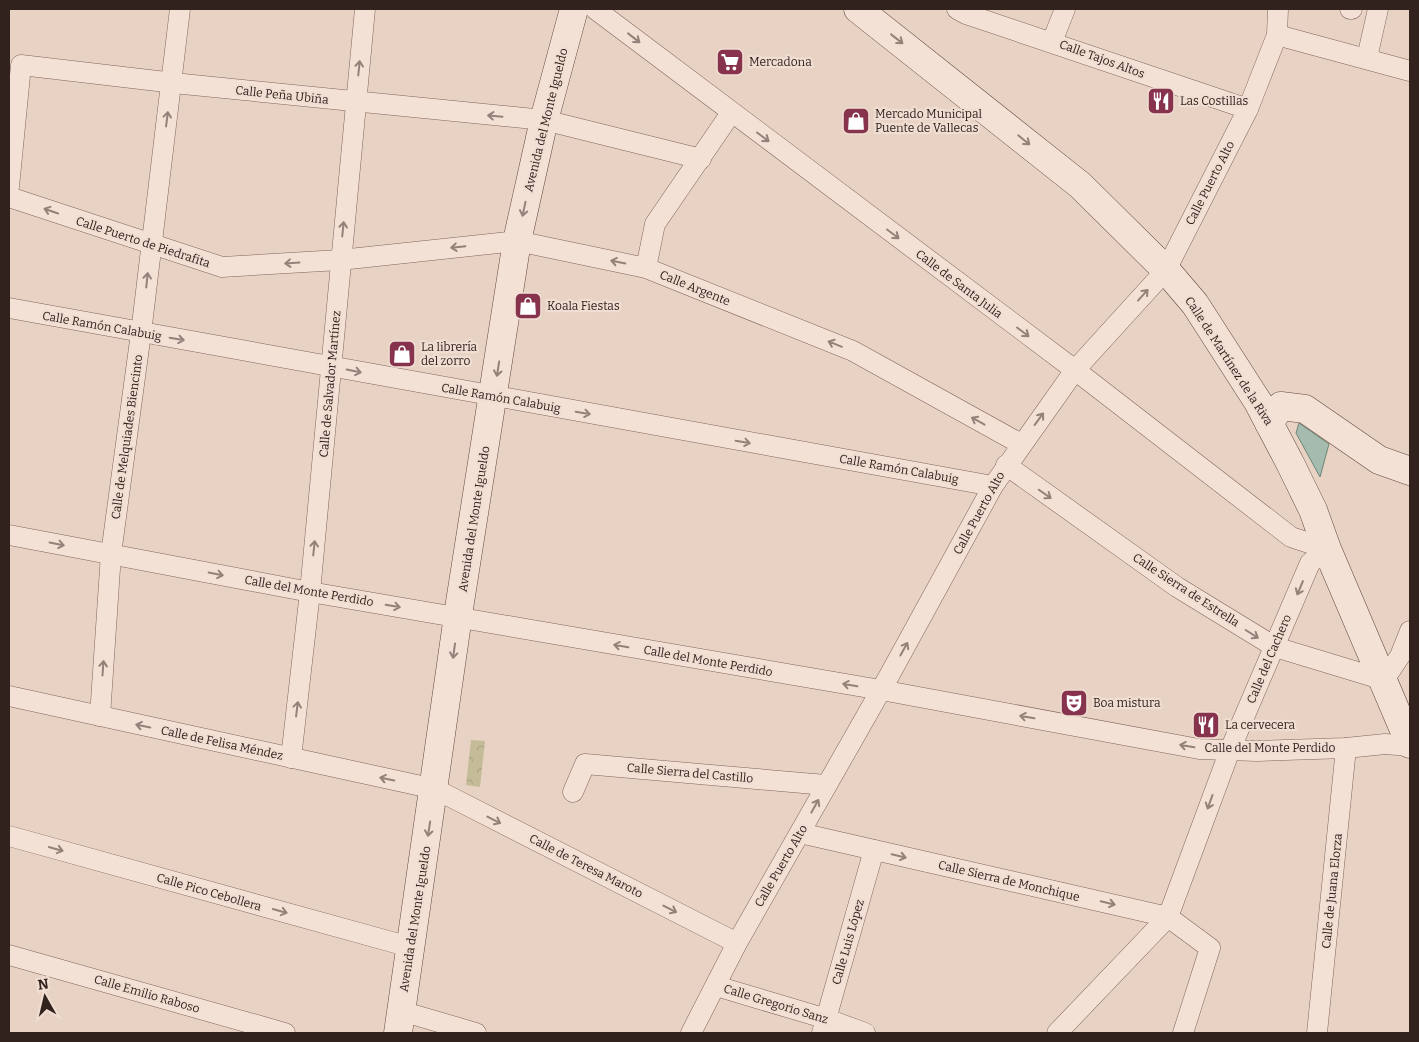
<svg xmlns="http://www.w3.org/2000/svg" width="1419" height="1042" viewBox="0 0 1419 1042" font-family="Bitter,serif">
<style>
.park{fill:url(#park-crowns)}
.water{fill:#a4bbae;stroke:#6d8879}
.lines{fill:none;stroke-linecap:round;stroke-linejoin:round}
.street-casing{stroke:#80645c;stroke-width:21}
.secondary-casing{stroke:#62463f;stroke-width:29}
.street{stroke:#f4e1d5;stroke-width:20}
.secondary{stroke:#f4e1d5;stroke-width:28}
.oneway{stroke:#93827a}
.labels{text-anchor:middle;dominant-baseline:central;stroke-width:4.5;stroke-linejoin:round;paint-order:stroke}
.street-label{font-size:12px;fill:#32221e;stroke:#f0ded2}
.poi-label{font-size:12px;fill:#32221e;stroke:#f0ded2;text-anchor:start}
</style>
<defs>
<pattern id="park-crowns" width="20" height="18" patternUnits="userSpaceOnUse" patternTransform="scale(1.25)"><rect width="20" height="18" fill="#c4bc98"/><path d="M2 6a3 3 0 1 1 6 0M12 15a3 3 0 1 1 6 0" fill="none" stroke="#a9a183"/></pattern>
</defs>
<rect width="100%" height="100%" fill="#e8d2c3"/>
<polygon class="park" points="471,740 485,741 480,787 466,785"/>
<polygon class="water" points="1299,423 1329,444 1320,477 1296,433"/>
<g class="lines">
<g class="street-casing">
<g id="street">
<polyline points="595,9 1075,370 1291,537 1327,549"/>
<polyline points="957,9 966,14 1248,109"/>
<polyline points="1350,9 1352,9"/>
<polyline points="1277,35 1410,71"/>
<polyline points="1052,42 1065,9"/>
<polyline points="1367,58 1378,9"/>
<polyline points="9,187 21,65 183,84 544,120 701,159"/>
<polyline points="9,197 222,267 340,260 517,241 646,268 853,351 1021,444"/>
<polyline points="646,268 655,224 731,113"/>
<polyline points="9,308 993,486"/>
<polyline points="1006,465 1177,587 1275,647 1384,680 1400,656 1410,631"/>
<polyline points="9,535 310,592 881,690 1199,749 1257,751 1346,748 1385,744 1410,746"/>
<polyline points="9,696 435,789 737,943"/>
<polyline points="100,716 111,554 141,333 180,9"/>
<polyline points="291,758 310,592 365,9"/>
<polyline points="573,792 585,764 826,785"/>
<polyline points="800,833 1168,917 1210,948 1183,1033"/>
<polyline points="9,836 410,947"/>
<polyline points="9,955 285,1033"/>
<polyline points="716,986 827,1019 865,1033"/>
<polyline points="401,1011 476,1033"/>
<polyline points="691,1033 737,943 889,676 993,486 1075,370 1166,270 1248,109 1277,35 1278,9"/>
<polyline points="822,1033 874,850"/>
<polyline points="1057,1033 1168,917 1230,750 1310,563 1327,549"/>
<polyline points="1317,1033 1346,748"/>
</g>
</g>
<g class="secondary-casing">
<g id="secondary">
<polyline points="858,9 1080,185 1166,270 1195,304 1258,402 1290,463 1313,510 1327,549 1410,744"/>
<polyline points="1269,423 1281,406 1305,409 1379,460 1410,471"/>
<polyline points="398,1033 460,602 517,241 544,120 574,9"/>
</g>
</g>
<use href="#street" class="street"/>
<use href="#secondary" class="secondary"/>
</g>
<defs><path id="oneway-shaft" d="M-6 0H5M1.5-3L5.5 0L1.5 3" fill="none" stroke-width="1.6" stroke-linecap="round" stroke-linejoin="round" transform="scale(1.25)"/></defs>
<g class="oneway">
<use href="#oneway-shaft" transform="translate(634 38) rotate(38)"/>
<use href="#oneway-shaft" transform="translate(897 39) rotate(38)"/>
<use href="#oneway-shaft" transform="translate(359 68) rotate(-84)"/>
<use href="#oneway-shaft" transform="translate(495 116) rotate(-175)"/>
<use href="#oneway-shaft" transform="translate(167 119) rotate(-83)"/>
<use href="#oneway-shaft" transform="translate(763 137) rotate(37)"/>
<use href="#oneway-shaft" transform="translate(1024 140) rotate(39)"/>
<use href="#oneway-shaft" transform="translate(524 209) rotate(102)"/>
<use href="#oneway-shaft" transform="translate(51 211) rotate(-161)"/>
<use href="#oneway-shaft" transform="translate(343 229) rotate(-84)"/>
<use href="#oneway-shaft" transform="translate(893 234) rotate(37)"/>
<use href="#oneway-shaft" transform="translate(458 247) rotate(174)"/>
<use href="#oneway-shaft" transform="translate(618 262) rotate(-168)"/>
<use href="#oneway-shaft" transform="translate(292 263) rotate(176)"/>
<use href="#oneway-shaft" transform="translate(147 280) rotate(-84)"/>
<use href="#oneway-shaft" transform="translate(1143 295) rotate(-48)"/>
<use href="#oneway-shaft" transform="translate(1023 332) rotate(37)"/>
<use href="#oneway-shaft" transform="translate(177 339) rotate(10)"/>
<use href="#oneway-shaft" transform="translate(835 344) rotate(-158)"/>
<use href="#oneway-shaft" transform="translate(498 369) rotate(99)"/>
<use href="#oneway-shaft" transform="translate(354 371) rotate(11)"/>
<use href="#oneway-shaft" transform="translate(583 413) rotate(10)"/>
<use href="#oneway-shaft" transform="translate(1039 419) rotate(-54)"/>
<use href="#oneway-shaft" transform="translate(978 421) rotate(-151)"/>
<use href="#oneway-shaft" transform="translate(743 442) rotate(10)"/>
<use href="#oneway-shaft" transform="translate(1045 494) rotate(35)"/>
<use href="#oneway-shaft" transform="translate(57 544) rotate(11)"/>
<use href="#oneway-shaft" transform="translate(314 548) rotate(-84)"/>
<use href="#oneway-shaft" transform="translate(216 574) rotate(11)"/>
<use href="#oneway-shaft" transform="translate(1300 588) rotate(113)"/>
<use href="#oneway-shaft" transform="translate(393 606) rotate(10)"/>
<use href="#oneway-shaft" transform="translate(1252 634) rotate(32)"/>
<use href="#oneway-shaft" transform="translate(621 646) rotate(-170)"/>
<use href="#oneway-shaft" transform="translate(904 649) rotate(-61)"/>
<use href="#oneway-shaft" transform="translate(454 651) rotate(98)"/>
<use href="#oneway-shaft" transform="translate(103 668) rotate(-86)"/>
<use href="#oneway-shaft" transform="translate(850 685) rotate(-170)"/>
<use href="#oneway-shaft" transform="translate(297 709) rotate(-83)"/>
<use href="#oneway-shaft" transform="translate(1027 717) rotate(-170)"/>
<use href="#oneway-shaft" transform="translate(143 726) rotate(-168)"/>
<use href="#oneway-shaft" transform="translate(1187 746) rotate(-170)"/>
<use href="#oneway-shaft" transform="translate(387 779) rotate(-168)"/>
<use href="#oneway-shaft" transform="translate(1210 802) rotate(110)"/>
<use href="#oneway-shaft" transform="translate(815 806) rotate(-61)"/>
<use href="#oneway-shaft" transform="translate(494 820) rotate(27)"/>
<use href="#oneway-shaft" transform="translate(429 829) rotate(99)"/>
<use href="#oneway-shaft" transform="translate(56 849) rotate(16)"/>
<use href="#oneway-shaft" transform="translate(899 856) rotate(13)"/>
<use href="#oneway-shaft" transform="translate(1108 903) rotate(13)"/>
<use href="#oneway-shaft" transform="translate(670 909) rotate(27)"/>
<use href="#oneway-shaft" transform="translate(280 911) rotate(16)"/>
</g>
<defs>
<g id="supermarket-square" transform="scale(1.4375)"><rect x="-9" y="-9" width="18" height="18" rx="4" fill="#88334d" stroke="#f0ded2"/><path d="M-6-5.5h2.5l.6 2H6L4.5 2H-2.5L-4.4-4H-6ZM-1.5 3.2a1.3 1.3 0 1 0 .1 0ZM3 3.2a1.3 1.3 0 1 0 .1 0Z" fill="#fff"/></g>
<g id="restaurant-square" transform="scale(1.4375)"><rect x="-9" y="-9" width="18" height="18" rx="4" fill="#88334d" stroke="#f0ded2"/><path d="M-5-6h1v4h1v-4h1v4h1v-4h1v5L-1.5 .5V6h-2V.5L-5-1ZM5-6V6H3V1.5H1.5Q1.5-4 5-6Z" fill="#fff"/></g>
<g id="shop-square" transform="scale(1.4375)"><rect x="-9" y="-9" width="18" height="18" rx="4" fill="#88334d" stroke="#f0ded2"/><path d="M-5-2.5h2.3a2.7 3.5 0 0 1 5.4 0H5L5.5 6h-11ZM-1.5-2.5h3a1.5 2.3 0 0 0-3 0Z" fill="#fff"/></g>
<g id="theatre-square" transform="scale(1.4375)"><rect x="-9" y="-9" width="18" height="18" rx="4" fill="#88334d" stroke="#f0ded2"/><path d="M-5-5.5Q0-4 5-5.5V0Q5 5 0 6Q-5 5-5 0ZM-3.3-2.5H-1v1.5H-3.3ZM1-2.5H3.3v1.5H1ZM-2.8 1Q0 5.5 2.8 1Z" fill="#fff"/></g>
</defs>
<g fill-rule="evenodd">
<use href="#supermarket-square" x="730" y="62"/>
<use href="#restaurant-square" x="1161" y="101"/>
<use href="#shop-square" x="856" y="121"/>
<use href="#shop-square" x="528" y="306"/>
<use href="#shop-square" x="402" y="354"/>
<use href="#theatre-square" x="1074" y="703"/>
<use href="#restaurant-square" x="1206" y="725"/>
</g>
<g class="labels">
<g class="street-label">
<text transform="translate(1102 59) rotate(20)">Calle Tajos Altos</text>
<text transform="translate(282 95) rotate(6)">Calle Peña Ubiña</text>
<text transform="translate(546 120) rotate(-76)">Avenida del Monte Igueldo</text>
<text transform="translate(1210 183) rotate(-63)">Calle Puerto Alto</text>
<text transform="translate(143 242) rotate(18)">Calle Puerto de Piedrafita</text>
<text transform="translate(959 284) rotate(37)">Calle de Santa Julia</text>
<text transform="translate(695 288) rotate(22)">Calle Argente</text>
<text transform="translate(102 326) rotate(10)">Calle Ramón Calabuig</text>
<text transform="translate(1229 361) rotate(57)">Calle de Martínez de la Riva</text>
<text transform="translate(330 384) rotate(-85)">Calle de Salvador Martínez</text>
<text transform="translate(501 398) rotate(10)">Calle Ramón Calabuig</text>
<text transform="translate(127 437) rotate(-82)">Calle de Melquiades Biencinto</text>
<text transform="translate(899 469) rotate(10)">Calle Ramón Calabuig</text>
<text transform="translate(979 513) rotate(-61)">Calle Puerto Alto</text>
<text transform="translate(474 519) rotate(-81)">Avenida del Monte Igueldo</text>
<text transform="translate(1186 590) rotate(33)">Calle Sierra de Estrella</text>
<text transform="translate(309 591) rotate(10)">Calle del Monte Perdido</text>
<text transform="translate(1269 659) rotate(-67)">Calle del Cachero</text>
<text transform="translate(708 661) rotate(10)">Calle del Monte Perdido</text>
<text transform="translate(222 743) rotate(12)">Calle de Felisa Méndez</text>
<text x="1270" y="748">Calle del Monte Perdido</text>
<text transform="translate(690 773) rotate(5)">Calle Sierra del Castillo</text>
<text transform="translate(586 866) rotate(27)">Calle de Teresa Maroto</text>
<text transform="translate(781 866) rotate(-60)">Calle Puerto Alto</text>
<text transform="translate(1009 881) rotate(13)">Calle Sierra de Monchique</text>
<text transform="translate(1332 891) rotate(-84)">Calle de Juana Elorza</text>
<text transform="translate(209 892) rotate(16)">Calle Pico Cebollera</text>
<text transform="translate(415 919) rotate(-81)">Avenida del Monte Igueldo</text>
<text transform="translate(848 942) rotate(-74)">Calle Luis López</text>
<text transform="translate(147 994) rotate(16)">Calle Emilio Raboso</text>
<text transform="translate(776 1004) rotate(17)">Calle Gregorio Sanz</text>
</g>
<g class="poi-label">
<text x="749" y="62">Mercadona</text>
<text x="1180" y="101">Las Costillas</text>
<text x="875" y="114">Mercado Municipal<tspan x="875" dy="14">Puente de Vallecas</tspan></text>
<text x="547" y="306">Koala Fiestas</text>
<text x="421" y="347">La librería<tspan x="421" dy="14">del zorro</tspan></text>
<text x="1093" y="703">Boa mistura</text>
<text x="1225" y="725">La cervecera</text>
</g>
</g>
<rect width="1419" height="1042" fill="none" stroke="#32221e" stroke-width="20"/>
<g transform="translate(45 997) rotate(352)" stroke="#f0ded2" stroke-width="4" paint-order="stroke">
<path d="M0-4L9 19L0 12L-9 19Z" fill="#32221e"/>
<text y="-8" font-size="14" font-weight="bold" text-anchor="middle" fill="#32221e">N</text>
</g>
</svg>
